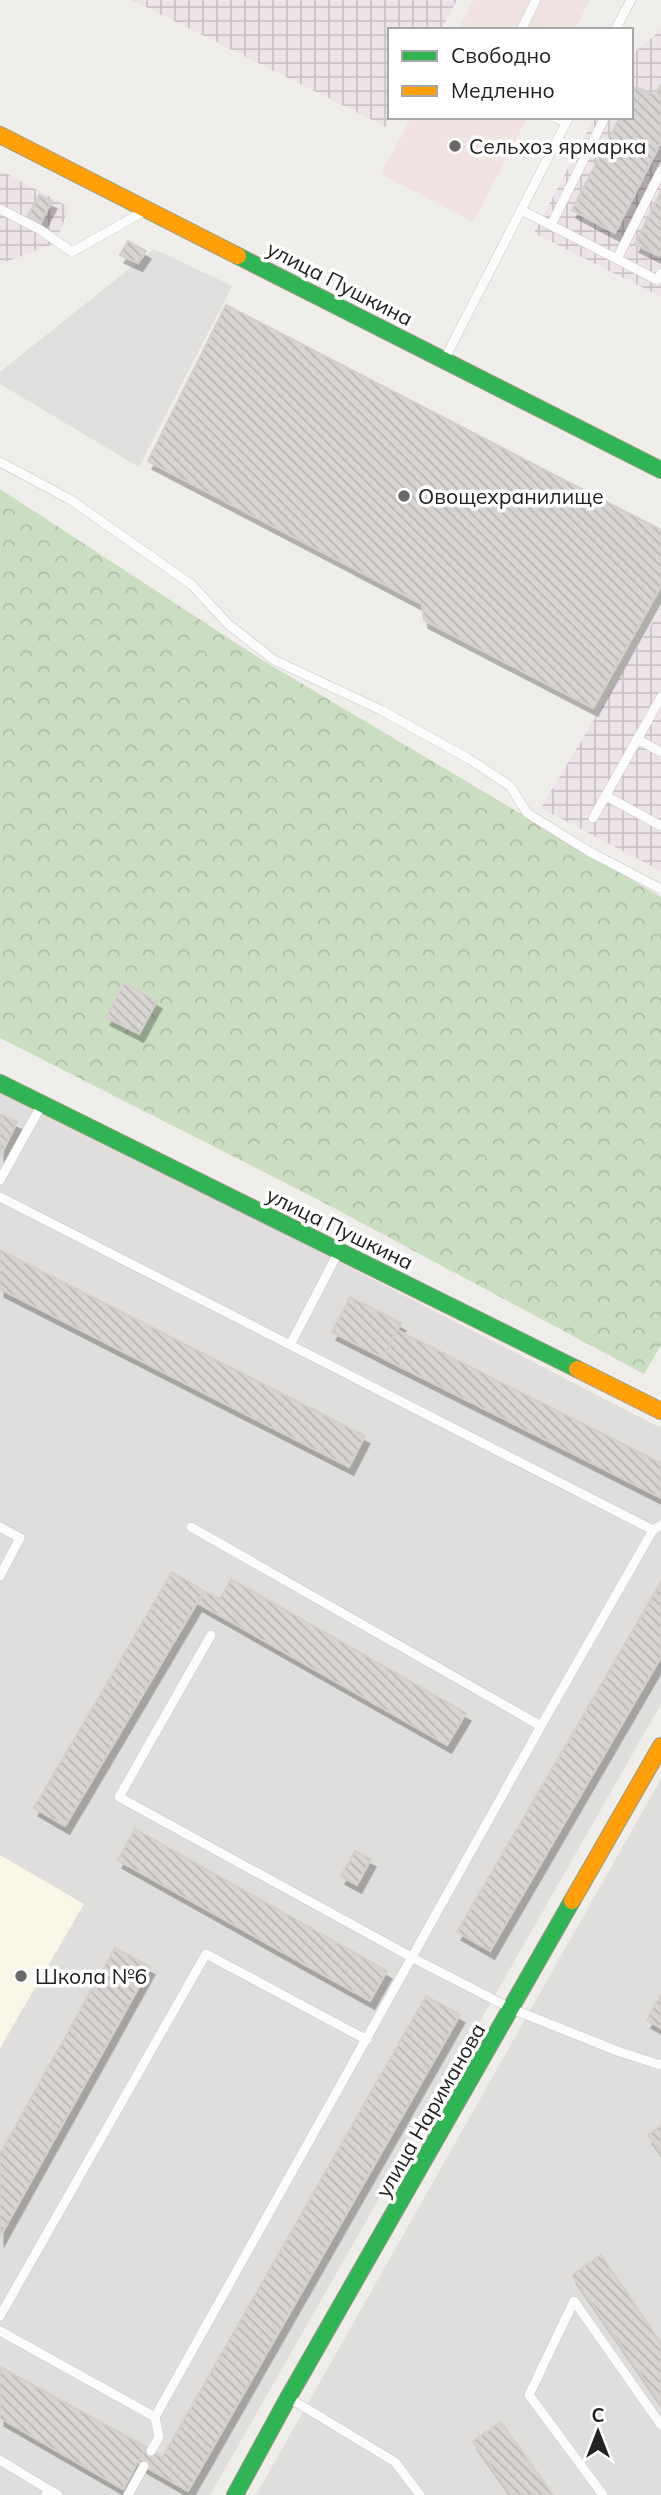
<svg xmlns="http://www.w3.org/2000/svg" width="661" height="2495" viewBox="0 0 661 2495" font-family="Mulish,sans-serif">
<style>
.residential{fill:#dfdedc}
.commercial{fill:#f1e3e1}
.industrial{fill:url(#industrial-grid)}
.education{fill:#f8f7e8}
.forest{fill:url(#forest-crowns)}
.parking{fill:#e0dfde}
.building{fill:url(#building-back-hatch);stroke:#d3d0cc;stroke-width:2;filter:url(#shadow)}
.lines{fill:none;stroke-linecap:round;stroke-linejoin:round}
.lane-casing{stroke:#c9c8c7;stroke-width:10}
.fast-casing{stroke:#999a82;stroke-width:18}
.slow-casing{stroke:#999a82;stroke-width:18}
.lane{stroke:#fdfcfc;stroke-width:9}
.fast{stroke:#30b455;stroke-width:16}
.slow{stroke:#ff9f0a;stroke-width:16}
.poi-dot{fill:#6a6968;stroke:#fff;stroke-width:2.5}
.labels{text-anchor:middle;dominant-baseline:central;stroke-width:7;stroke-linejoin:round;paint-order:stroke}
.poi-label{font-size:21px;fill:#222;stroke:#fff;text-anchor:start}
.street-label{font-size:21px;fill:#222;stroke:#fff}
</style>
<defs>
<pattern id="industrial-grid" width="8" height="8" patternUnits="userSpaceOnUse" patternTransform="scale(1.75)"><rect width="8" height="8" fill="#ede4e9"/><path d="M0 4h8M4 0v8" fill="none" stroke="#cbc3c8"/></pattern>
<pattern id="forest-crowns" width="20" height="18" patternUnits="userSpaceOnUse" patternTransform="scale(1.75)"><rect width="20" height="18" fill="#cbdec1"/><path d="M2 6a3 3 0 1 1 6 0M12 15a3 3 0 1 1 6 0" fill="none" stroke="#aebea6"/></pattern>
<pattern id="building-back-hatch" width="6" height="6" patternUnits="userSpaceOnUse" patternTransform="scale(1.75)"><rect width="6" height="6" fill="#d7d4d2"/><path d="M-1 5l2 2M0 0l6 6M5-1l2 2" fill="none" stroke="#b8b6b4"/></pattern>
<filter id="shadow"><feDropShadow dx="4.5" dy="8" stdDeviation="0" flood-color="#0004"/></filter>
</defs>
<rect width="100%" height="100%" fill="#f0eeeb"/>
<g class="residential">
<polygon points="0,1087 661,1428 661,1704 210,2495 0,2495"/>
<polygon points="661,1779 661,2495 256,2495"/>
</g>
<g class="commercial">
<polygon points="473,0 590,0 574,30 458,30"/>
<polygon points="411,117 528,117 473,222 381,174"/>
</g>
<g class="industrial">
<polygon points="132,0 457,0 441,30 390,30 390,117 392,117 386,127"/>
<polygon points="661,30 661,297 534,233 595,117 631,117 631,55"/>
<polygon points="0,170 69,207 56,243 0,264"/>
<polygon points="661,608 661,871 541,808"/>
</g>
<polygon class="education" points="0,1855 84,1904 0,2048"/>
<polygon class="forest" points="0,489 262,660 661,897 661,1345 644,1374 317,1199 0,1038"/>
<polygon class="parking" points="154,249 232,286 139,467 0,384 0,372"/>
<g class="building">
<polygon points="661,84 661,142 615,233 572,210 620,117 631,117 631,96 636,87 655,95"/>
<polygon points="661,192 661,252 659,256 635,244"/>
<polygon points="39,195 52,201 40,224 27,217"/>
<polygon points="128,241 146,251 138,263 120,255"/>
<polygon points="226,305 661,530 661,586 593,708 424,620 422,604 148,461"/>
<polygon points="124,983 157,1001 139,1034 106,1017"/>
<polygon points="0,1114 17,1122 0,1157"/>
<polygon points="0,1250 365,1436 349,1467 0,1289"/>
<polygon points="350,1297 401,1323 383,1358 332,1332"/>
<polygon points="397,1330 661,1463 661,1498 383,1358"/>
<polygon points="172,1572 204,1591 65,1826 34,1808"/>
<polygon points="231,1579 466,1713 447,1745 198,1603 204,1591 220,1599"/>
<polygon points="661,1582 661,1657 490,1951 457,1932"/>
<polygon points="135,1829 387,1971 370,2001 118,1860"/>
<polygon points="355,1851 371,1859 357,1885 341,1876"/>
<polygon points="115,1948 150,1967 0,2237 0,2154"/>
<polygon points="661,1995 661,2028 647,2020"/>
<polygon points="426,1996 460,2015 188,2491 137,2462 146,2447 162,2458"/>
<polygon points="661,2126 661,2153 648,2135"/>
<polygon points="601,2255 661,2343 661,2404 572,2275"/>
<polygon points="0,2367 146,2447 123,2489 0,2418"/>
<polygon points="501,2422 553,2495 511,2495 473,2441"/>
</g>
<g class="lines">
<g class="lane-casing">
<g id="lane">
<polyline points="521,30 536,0"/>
<polyline points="615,30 631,0"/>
<polyline points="554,117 566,123"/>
<polyline points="0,209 39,229 72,252 141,213"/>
<polyline points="521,210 617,259 661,171"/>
<polyline points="551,225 605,117"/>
<polyline points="617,259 657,280 661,273"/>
<polyline points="445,358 569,117"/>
<polyline points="0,462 71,500 192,585 228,624 274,660 381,710 469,759 510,786 527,813 590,852 661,889"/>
<polyline points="637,739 661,752"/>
<polyline points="606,796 661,826"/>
<polyline points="593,818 661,697"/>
<polyline points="0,1180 41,1106"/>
<polyline points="0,1197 653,1530 661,1525"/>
<polyline points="290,1345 338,1253"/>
<polyline points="0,1527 20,1538 0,1576"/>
<polyline points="191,1527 541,1726"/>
<polyline points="211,1635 119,1797 413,1958 512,2009 620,2052 661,2065"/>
<polyline points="0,2316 206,1954 367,2040"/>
<polyline points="0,2331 155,2417"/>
<polyline points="291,2399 395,2462 420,2495"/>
<polyline points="151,2451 159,2437 155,2417 541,1726 653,1530"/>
<polyline points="0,2460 49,2490"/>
<polyline points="46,2495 49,2490 58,2495"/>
<polyline points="128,2495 144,2466"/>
<polyline points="603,2495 529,2395 574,2301 661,2425"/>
</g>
</g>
<g class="fast-casing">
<g id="fast">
<polyline points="238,256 661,470"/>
<polyline points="0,1083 577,1369"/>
<polyline points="235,2495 288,2398 572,1901"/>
</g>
</g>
<g class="slow-casing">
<g id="slow">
<polyline points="0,135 238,256"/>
<polyline points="577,1369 661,1411"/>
<polyline points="572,1901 661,1746"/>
</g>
</g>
<use href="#lane" class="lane"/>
<use href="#fast" class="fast"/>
<use href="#slow" class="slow"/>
</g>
<g class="poi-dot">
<circle cx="455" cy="146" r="7"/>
<circle cx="404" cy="496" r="7"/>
<circle cx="21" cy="1976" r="7"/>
</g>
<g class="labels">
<g class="poi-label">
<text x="469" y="146">Сельхоз ярмарка</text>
<text x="418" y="496">Овощехранилище</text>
<text x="35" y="1976">Школа №6</text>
</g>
<g class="street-label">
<text transform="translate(340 283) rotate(27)">улица Пушкина</text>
<text transform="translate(340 1228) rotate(26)">улица Пушкина</text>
<text transform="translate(430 2110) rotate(-60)">улица Нариманова</text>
</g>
</g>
<rect x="388" y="28" width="245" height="91" fill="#ffffff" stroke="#a7a7a7" stroke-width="2"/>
<rect x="402" y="51" width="35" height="10" fill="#30b455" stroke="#a7a7a7" stroke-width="2"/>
<text x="451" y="63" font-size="21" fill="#222222">Свободно</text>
<rect x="402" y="86" width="35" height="10" fill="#ff9f0a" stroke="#a7a7a7" stroke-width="2"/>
<text x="451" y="98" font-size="21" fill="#222222">Медленно</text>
<g transform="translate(598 2432)" stroke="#ffffff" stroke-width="5" paint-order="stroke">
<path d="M0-5L12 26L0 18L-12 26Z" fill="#222222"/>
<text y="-10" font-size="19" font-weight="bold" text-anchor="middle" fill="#222222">С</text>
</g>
</svg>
